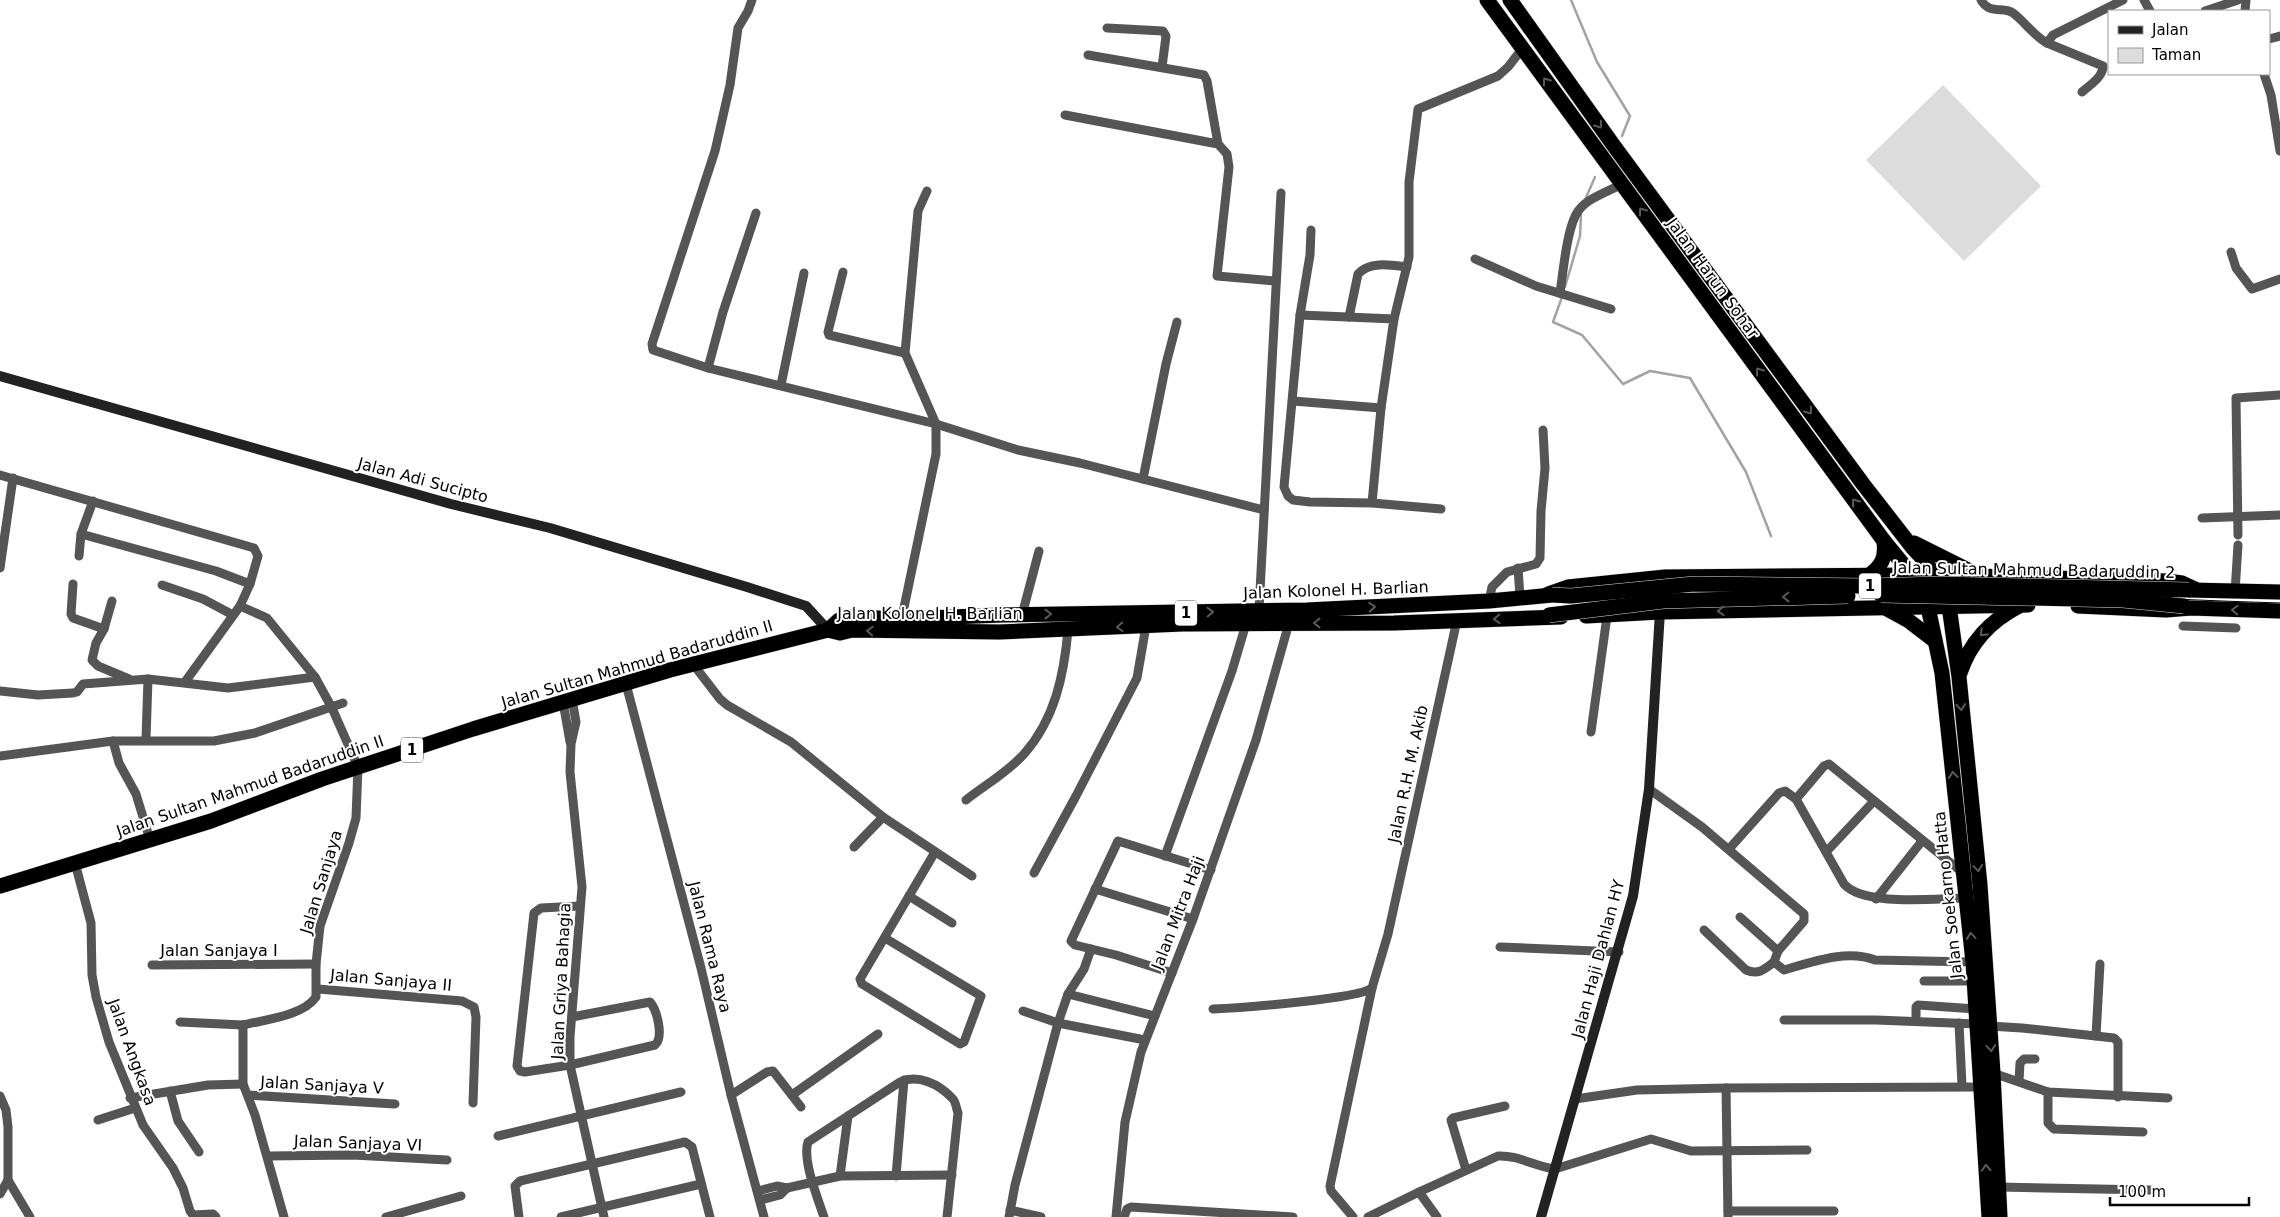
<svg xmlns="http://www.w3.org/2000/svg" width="2280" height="1217" viewBox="0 0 2280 1217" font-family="'DejaVu Sans',sans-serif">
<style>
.green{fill:#dcdcdc}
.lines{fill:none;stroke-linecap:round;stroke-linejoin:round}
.stream{stroke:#a3a3a3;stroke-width:2.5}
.highway-casing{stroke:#dbdbdb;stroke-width:16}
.street{stroke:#555;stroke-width:9}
.secondary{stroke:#222;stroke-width:10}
.highway{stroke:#000;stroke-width:15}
.tram{stroke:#000;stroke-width:1}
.highway-bridge-casing{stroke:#dbdbdb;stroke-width:16;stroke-linecap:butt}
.highway-bridge{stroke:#000;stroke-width:15}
.oneway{stroke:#595959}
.labels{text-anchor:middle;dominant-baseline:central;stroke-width:4;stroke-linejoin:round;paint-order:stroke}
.shield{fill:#fff;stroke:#4c4c4c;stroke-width:1}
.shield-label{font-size:15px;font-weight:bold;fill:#000}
.street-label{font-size:16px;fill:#000;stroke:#fff}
</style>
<rect width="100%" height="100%" fill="#fff"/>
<polygon class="green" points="1943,85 2041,186 1964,261 1866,160"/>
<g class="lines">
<g class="stream">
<polyline points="1571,0 1597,62 1630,116 1622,136"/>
<polyline points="1585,200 1595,177"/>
<polyline points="1565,287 1580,236 1581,215"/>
<polyline points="1562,297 1553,322 1582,335 1623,384 1650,371 1690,378 1746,472 1771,536"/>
</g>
<g class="highway-casing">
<g id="highway">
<polyline points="1487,0 1884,541 1912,575 1928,607 1942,673 1973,962 1989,1217"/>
<polyline points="1510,0 1614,146 1863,484 1912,547 1927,563 1949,606 1959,677 1980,885 1993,1073 2000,1217"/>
<polyline points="1914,543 1976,574"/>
<polyline points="1935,575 2167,581 2182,583 2195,589"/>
<path d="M 1868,576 C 1882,566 1886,558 1884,541"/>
<polyline points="2189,590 2280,592"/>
<polyline points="1548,594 1568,587 1665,577 1912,575 1919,578"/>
<polyline points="2078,606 2166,610 2191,608 2280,611"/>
<polyline points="1887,609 1909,621 1935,641"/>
<polyline points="1586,616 1660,612 2028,605"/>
<polyline points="828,630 839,620 851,617 902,619 1001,615 1307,610 1489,601 1552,595"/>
<path d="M 1960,673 C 1970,642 1990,621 2019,606"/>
<polyline points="0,886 211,821 322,779 473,729 670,670 828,630 840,633 852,630 999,632 1182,624 1394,623 1561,617"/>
</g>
</g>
<g class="street">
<polyline points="752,0 748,11 738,28 730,85 715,151 652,344 653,350 708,368 936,424 1018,450 1080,463 1264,510"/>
<path d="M 1981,0 C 1989,15 2004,6 2013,13 C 2025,22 2033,35 2047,43"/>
<polyline points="2144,0 2150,11"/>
<polyline points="2205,11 2238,0"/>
<polyline points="2245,11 2246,0"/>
<polyline points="1107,28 1163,31 1166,36 1162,67"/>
<polyline points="2269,39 2280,36"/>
<polyline points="1088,55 1204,75 1207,81 1218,144"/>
<polyline points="2264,74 2271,95 2280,151"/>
<path d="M 2082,92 C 2090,85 2103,77 2103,66 L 2047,43 L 2053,35 L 2123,0"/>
<polyline points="1065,115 1218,144 1227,154 1229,167 1217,276 1276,281"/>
<polyline points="2231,252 2236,268 2252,289 2280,279"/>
<polyline points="1475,259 1536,286 1611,309"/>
<polyline points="843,272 828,332 829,335 905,353"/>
<path d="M 1560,293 C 1563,274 1567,224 1579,210 C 1588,198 1609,191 1622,184"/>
<polyline points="1300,315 1310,255 1311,230"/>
<path d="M 1349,317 L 1358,274 C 1370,261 1391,265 1407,267"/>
<polyline points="1394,319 1409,257 1409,182 1418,109 1498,76 1508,67 1522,49"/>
<polyline points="708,368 723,312 756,213"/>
<polyline points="781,385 804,273"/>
<polyline points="1293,401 1381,408"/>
<path d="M 0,475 L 254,548 L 258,556 L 250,584 L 240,606 L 267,618 L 315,677 L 332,708 L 358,767 L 356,818 L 349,843 L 320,926 L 316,964 L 316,997 C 303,1016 264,1020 243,1025 L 243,1084 L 255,1115 L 284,1217"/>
<polyline points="1143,479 1166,364 1177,322"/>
<polyline points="1372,503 1381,408 1394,319 1300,315 1284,487 1288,496 1293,500 1310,502 1372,503 1441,509"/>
<polyline points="2202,518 2280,515"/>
<polyline points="81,534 216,571 250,584"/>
<polyline points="2238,535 2236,398 2280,395"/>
<polyline points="79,556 81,534 93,501"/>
<polyline points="0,568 13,478"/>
<polyline points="1518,568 1520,597"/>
<polyline points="73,584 71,614 73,618 104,629 96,643 92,660 98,666 129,679"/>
<polyline points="162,585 203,599 233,615"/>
<polyline points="2235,592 2238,545"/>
<polyline points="1489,601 1492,587 1507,572 1536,564 1540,558 1541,511 1545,468 1543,430"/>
<polyline points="1259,610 1281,193"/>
<polyline points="1022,615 1039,551"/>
<polyline points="901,622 936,454 936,424 905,353 918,211 927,191"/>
<polyline points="2183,626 2236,628"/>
<polyline points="104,629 112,601"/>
<polyline points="693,664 720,699 727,705 791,742 883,817 972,876"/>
<polyline points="148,679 228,688 315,677"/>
<polyline points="185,682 240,606"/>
<polyline points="626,684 701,968 731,1095 764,1217"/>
<polyline points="0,691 38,695 73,693 77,692 83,684 148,679 146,739"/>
<polyline points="572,699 576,722 571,744 570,772 582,887 570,1037 570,1065 604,1217"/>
<polyline points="563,702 570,742"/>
<polyline points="1591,732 1607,616"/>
<polyline points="113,741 119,763 136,794 150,840"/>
<polyline points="0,756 113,741 214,741 255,733 343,703"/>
<path d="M 1649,789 L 1702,827 L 1804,914 L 1804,921 L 1778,951 L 1774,962 L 1784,970 C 1812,962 1847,949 1875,960 L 1973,962"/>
<polyline points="1796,799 1824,766 1829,764 1963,873"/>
<path d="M 966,800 C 985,785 1008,772 1024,754 C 1055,719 1064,675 1068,630"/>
<polyline points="854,847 883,817"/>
<path d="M 1729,849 L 1779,793 L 1785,791 L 1796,799 L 1844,884 C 1864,907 1937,898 1967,898"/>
<polyline points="1827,851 1874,801"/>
<polyline points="1165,856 1232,671 1246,624"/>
<polyline points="75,863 91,923 92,975 96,997 109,1042 143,1125 173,1168 183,1188 190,1211 193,1215 213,1214 216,1217"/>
<polyline points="1034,873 1076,796 1137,678 1146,626"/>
<polyline points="1095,889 1193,919"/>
<polyline points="909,896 952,923"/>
<polyline points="1876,899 1922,841"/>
<polyline points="1740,917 1778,951"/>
<path d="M 1704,930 L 1746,970 C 1758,975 1764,970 1774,962"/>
<polyline points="885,938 981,996 964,1042 960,1044 862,984 860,979 935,852"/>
<polyline points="1500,947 1619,952"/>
<polyline points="152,965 316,964"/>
<polyline points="1172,973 1116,955 1075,945 1071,941 1118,841 1211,870"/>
<polyline points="1924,981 1974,981"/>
<polyline points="318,989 462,1001 474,1007 476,1017 473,1103"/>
<polyline points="1068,994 1155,1016"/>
<path d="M 1213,1009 C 1237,1008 1359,999 1372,988 L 1388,934 L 1457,620"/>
<polyline points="1023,1011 1058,1023 1145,1040"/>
<polyline points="1916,1016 1916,1007 1918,1005 1976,1009"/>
<path d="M 572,1017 L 650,1002 C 657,1010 664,1037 655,1045 L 570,1065 L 525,1072 L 520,1071 L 517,1066 L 534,913 L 541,908 L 580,906"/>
<polyline points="1784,1020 1876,1020 1977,1024"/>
<polyline points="180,1022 243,1025"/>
<polyline points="1959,1023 1962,1086"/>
<polyline points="1989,1026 2022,1028 2114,1038 2118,1042 2118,1097"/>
<polyline points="2096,1036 2100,964"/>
<polyline points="1993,1073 2048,1092 2168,1098"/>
<polyline points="2019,1081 2020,1063 2024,1059 2035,1059"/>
<polyline points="1726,1088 1728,1217"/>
<polyline points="170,1091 178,1121 199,1152"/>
<polyline points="2048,1092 2048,1123 2054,1129 2143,1132"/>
<polyline points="248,1095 395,1104"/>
<polyline points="731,1095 767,1072 773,1071 801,1107"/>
<polyline points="792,1095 878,1034"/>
<polyline points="0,1096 6,1110 8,1127 8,1180 30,1217"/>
<polyline points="130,1098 208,1085 243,1084"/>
<polyline points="1575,1099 1637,1090 1726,1088 1982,1087"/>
<polyline points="98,1120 135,1108"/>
<polyline points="498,1136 681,1092"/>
<polyline points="268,1156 353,1155 447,1160"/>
<polyline points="1466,1170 1451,1120 1453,1118 1505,1106"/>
<polyline points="840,1176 848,1116"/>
<polyline points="896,1176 904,1080"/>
<polyline points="1999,1187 2150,1190"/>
<polyline points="758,1191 777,1186 787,1188 840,1176 952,1175"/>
<polyline points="0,1194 8,1180"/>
<polyline points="760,1200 780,1195 787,1188"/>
<polyline points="1010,1210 1041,1217"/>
<polyline points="1728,1211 1834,1211"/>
<polyline points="386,1217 461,1196"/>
<polyline points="519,1217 515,1186 520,1181 685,1142 692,1147 710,1217"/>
<polyline points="561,1217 701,1184"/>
<path d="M 824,1217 C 818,1199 802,1160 808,1142 L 900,1082 C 918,1074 939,1084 952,1098 C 956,1101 956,1108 958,1113 L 947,1217"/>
<polyline points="1009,1217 1015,1185 1058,1023 1068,994 1084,969 1091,949"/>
<polyline points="1116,1217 1125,1122 1141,1052 1193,919 1256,740 1289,623"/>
<polyline points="1124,1217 1127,1209 1131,1207 1293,1217"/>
<polyline points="1353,1217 1331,1191 1330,1186 1372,988"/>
<polyline points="1368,1217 1419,1192"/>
<path d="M 1437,1217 L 1419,1192 L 1498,1156 C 1519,1155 1535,1167 1555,1169 L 1651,1139 L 1691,1151 L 1807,1150"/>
</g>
<g class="secondary">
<polyline points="0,376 451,504 550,528 747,587 806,606 828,630"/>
<polyline points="1541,1217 1633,896 1649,789 1660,612"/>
</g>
<use href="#highway" class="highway"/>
<path class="tram" d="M 1488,0 L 1836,482 C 1862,517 1887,560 1927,582 C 1966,603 2025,593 2068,595 C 2139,597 2209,601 2280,603"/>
<g class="highway-bridge-casing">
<g id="highway-bridge">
<polyline points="1552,595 1571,596 1694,584 1869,586 1940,584 2189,590"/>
<polyline points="1881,595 2123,600 2184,606"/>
<polyline points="1549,615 1663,601 1848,596"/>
</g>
</g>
<use href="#highway-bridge" class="highway-bridge"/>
</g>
<defs><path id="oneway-chevron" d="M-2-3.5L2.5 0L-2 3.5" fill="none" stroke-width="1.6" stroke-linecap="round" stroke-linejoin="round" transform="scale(1.25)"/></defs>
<g class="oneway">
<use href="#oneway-chevron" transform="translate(1546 81) rotate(-126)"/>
<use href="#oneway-chevron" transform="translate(1599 125) rotate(54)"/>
<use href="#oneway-chevron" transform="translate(1642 211) rotate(-126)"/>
<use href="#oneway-chevron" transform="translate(1759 371) rotate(-126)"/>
<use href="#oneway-chevron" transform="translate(1809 411) rotate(54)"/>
<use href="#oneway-chevron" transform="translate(1855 502) rotate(-126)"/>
<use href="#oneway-chevron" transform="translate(1786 597) rotate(179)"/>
<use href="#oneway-chevron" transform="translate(1372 607) rotate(-3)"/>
<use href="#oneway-chevron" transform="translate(2235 610) rotate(-178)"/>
<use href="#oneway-chevron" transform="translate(1721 611) rotate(178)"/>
<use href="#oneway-chevron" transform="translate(1210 612) rotate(-2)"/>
<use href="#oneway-chevron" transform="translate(1048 614)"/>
<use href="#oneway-chevron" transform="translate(1497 619) rotate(178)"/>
<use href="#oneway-chevron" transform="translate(1317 623) rotate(-180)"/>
<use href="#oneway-chevron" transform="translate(1120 627) rotate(177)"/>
<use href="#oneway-chevron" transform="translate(870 631) rotate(-177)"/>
<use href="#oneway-chevron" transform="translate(1983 633) rotate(134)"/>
<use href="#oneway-chevron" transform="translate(1961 707) rotate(85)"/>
<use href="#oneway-chevron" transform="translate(1953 775) rotate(-96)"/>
<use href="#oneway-chevron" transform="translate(1978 868) rotate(84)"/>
<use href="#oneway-chevron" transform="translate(1971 936) rotate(-95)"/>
<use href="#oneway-chevron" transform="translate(1991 1048) rotate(85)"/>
<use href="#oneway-chevron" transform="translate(1986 1168) rotate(-93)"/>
</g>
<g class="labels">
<g class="shield">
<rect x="1859" y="573.5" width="22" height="25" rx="4"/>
<rect x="1175" y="600.5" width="22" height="25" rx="4"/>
<rect x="401" y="737.5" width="22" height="25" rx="4"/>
</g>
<g class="shield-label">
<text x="1870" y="586">1</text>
<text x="1186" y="613">1</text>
<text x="412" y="750">1</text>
</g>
<g class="street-label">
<text transform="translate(1713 278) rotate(54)">Jalan Harun Sohar</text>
<text transform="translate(423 480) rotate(15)">Jalan Adi Sucipto</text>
<text transform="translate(2034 570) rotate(1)">Jalan Sultan Mahmud Badaruddin 2</text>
<text transform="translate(1336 590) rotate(-2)">Jalan Kolonel H. Barlian</text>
<text x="930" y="613">Jalan Kolonel H. Barlian</text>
<text transform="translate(637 664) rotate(-16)">Jalan Sultan Mahmud Badaruddin II</text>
<text transform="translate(1408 774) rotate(-78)">Jalan R.H. M. Akib</text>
<text transform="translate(250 786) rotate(-19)">Jalan Sultan Mahmud Badaruddin II</text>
<text transform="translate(321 882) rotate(-73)">Jalan Sanjaya</text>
<text transform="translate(1948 895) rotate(-96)">Jalan Soekarno Hatta</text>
<text transform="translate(1178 913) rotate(-69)">Jalan Mitra Haji</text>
<text transform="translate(710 947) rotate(76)">Jalan Rama Raya</text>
<text x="219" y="950">Jalan Sanjaya I</text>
<text transform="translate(1598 959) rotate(-75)">Jalan Haji Dahlan HY</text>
<text transform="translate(391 980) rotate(5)">Jalan Sanjaya II</text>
<text transform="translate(561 981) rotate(-87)">Jalan Griya Bahagia</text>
<text transform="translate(132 1052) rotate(70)">Jalan Angkasa</text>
<text transform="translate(322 1085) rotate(3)">Jalan Sanjaya V</text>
<text transform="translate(358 1143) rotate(2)">Jalan Sanjaya VI</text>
</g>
</g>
<rect x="2108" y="10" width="162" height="65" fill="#ffffff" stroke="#999999"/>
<rect x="2118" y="26" width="25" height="8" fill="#222222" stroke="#999999"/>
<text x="2152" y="35" font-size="15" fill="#000000">Jalan</text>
<rect x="2118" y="48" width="25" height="15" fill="#dcdcdc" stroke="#999999"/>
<text x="2152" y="60" font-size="15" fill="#000000">Taman</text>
<path d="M2110 1197v8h139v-8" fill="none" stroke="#000000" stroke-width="2.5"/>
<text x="2118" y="1197" font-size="15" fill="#000000" stroke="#ffffff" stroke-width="4" paint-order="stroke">100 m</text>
</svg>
